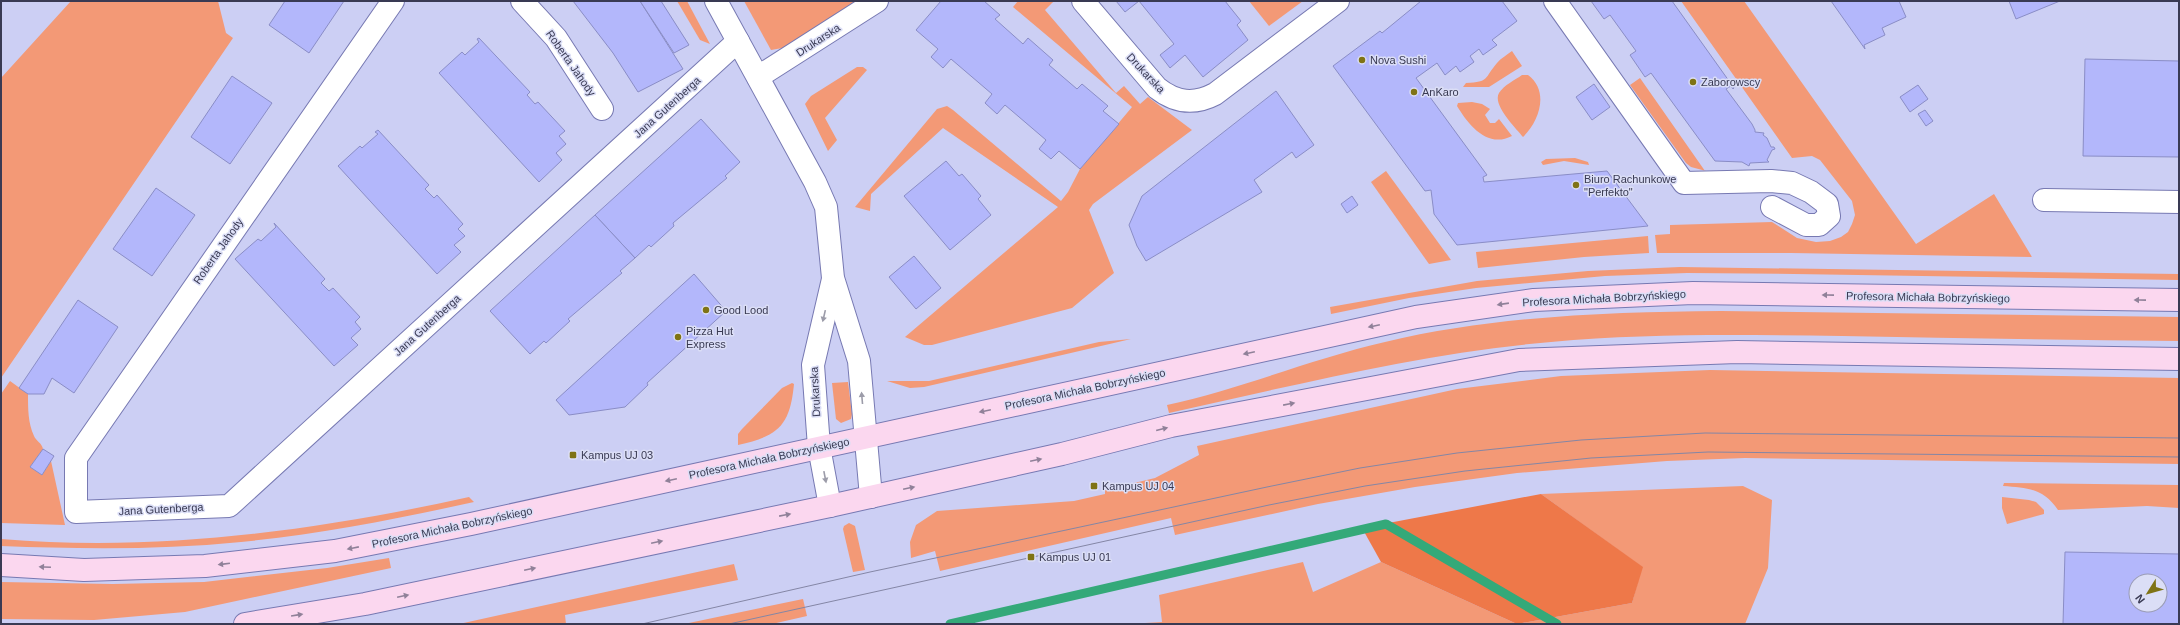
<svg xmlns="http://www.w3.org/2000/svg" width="2180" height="625" viewBox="0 0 2180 625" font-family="Arial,sans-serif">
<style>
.green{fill:#f39976}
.forest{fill:#ee7849}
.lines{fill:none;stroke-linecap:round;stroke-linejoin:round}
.stream{stroke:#34a979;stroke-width:9}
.building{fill:#b3b7fb;stroke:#8a8dc6;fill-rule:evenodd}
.street-casing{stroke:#7779b2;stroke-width:24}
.secondary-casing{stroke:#7779b2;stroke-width:24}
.street{stroke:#fff;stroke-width:22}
.secondary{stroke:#fbd7ef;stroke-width:22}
.tram{stroke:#8486a5;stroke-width:1}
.oneway{fill:#908199}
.oneway2{fill:#9c9ca9}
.poi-dot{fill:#7f7315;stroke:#dbdef6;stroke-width:1.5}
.labels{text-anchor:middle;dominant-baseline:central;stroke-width:3;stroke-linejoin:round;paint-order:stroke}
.street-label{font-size:11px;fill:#393a53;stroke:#dbdef6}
.poi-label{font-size:11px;fill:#393a53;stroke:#dbdef6;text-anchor:start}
</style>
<rect width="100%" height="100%" fill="#cccff4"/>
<g class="green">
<polygon points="71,1 218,1 226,33 233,38 1,378 1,78"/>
<polygon points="677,1 687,1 710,44 700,40"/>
<polygon points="744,1 859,1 788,47 771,50"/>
<polygon points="1018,1 1054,1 1045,10 1116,93 1124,86 1140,104 1148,97 1192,130 1093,204 1089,210 1114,273 1072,308 932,345 924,345 905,337 1058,207 943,128 871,194 870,211 855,207 937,109 947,106 953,110 1061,201 1068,192 1080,169 1132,107 1013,7"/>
<polygon points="1249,1 1303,1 1269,26"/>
<polygon points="1681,1 1744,1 1916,244 1994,194 2032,257 1791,253 1657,253 1655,235 1670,234 1670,225 1772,222 1797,238 1816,242 1830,241 1841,237 1848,232 1852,224 1855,215 1852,201 1820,160 1812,156 1792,158"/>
<path d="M 1512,51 L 1522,66 L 1489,87 L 1463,87 L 1466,83 C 1490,82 1484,78 1497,63 C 1501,58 1507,55 1512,51 Z"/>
<polygon points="857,67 863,67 867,70 825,118 837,140 828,151 805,104 811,96"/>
<path d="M 1522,75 L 1528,75 C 1550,91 1539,122 1523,137 C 1516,128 1492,105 1499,93 C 1504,85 1515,80 1522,75 Z"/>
<polygon points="1640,78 1705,171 1706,171 1691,167 1686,163 1630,85"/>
<path d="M 1472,102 L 1482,104 L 1490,109 L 1485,115 L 1490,123 L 1495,123 L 1499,119 L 1512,136 C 1487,149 1468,124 1457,106 L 1458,103 Z"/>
<polygon points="1575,158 1588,162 1589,165 1564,161 1543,165 1541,162 1546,159"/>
<polygon points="1386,171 1451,260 1429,264 1371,182"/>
<polygon points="1648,236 1649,253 1584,257 1478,268 1476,252"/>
<polygon points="1680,267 2179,274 2179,280 1794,274 1687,273 1605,276 1476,288 1409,298 1331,314 1330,307 1477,281 1588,271"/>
<path d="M 1721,311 L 2179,317 L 2179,341 C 2067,340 1954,338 1842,336 C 1745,335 1648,333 1551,342 C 1422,353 1296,385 1169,413 L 1167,405 C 1241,389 1311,359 1385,342 C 1494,316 1609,312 1721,311 Z"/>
<polygon points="1131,339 924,387 910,388 887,381 929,381 1099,342"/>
<polygon points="1710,370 2179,378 2179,464 1745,458 1667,461 1517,473 1415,487 1318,504 1175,535 1171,518 940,571 935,551 911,558 910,542 916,525 937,511 1074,501 1105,494 1105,490 1155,478 1199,455 1197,446 1457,389 1561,376"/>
<path d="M 10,381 L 28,394 C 28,409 28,423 34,436 C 36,441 42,443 43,449 L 30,467 L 42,475 L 51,461 L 65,525 L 1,523 L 1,394 Z"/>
<polygon points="848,382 852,414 851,419 841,423 836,419 832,383"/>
<path d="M 792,383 L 794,384 C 790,425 779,436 738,445 L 738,434 L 742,429 L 782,388 Z"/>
<path d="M 2004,483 L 2179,485 L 2179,508 L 2147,506 L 2058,510 C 2043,488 2028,488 2003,486 Z"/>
<polygon points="1743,486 1772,500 1768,568 1745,624 1128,624 1162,622 1159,595 1303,562 1313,592 1381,562 1517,624 1632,603 1642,567 1541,494"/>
<path d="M 469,497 L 474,502 C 397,519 320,534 241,542 C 161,550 81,549 1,546 L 1,539 C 159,552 315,531 469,497 Z"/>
<polygon points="2002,497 2029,500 2036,502 2044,510 2044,514 2007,524 2002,508"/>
<polygon points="849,523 855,526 865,570 853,572 843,529 844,526"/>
<polygon points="389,558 391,568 185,612 94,620 1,619 1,582 113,584 204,582 327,568"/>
<polygon points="734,564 738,580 565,615 566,624 459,624"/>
<polygon points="803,599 807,616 772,624 684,624"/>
</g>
<polygon class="forest" points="1541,494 1643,567 1632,603 1517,624 1381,562 1362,528"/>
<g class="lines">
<polyline class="stream" points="950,624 1386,524 1557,624"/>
</g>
<g class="building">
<polygon points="285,1 344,1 309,53 269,25"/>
<polygon points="573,1 640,1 683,69 638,92 613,53"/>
<polygon points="640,1 661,1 689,45 674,53"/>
<polygon points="941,1 984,1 1000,15 995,19 1023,44 1028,38 1053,60 1049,65 1077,89 1082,84 1108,106 1103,111 1119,124 1080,169 1059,151 1051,159 1039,149 1046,140 1005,105 997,114 985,103 992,94 951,59 943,68 931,57 938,49 916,30"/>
<polygon points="1116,1 1139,1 1125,12"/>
<polygon points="1139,1 1225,1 1241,21 1237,25 1248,40 1203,77 1185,55 1170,68 1160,55 1174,44"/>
<polygon points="1421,1 1502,1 1517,21 1492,40 1497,45 1483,55 1479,49 1470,56 1474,62 1460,72 1456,66 1445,75 1437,63 1416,78 1487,175 1483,177 1484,182 1607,171 1648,226 1457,245 1434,214 1431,190 1425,191 1333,66 1380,31 1382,33"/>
<polygon points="1591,1 1672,1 1734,88 1733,89 1731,86 1726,89 1752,124 1755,130 1755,132 1764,133 1763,135 1767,138 1771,147 1774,147 1775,149 1772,150 1767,160 1769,162 1750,163 1749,166 1742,162 1715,161 1651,73 1645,77 1630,55 1636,51 1610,15 1604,19"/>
<polygon points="1831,1 1899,1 1906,17 1882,28 1885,35 1864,45 1865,49"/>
<polygon points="2009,1 2060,1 2016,19"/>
<polygon points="479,38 530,92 527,95 535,104 538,102 565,131 559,136 566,144 556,153 562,160 539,182 439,73 462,52 465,55 479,42 477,39"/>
<polygon points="2085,59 2179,61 2179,157 2083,156"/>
<polygon points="232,76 272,103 230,164 191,137"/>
<polygon points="1594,84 1610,107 1592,120 1576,97"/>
<polygon points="1918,85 1928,99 1910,112 1900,97"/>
<polygon points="1276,91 1314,145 1296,158 1292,152 1254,180 1262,192 1146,261 1137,246 1129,225 1142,196"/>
<polygon points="1925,110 1933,121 1926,126 1918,114"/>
<polygon points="701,119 740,162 725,176 727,178 673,223 674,226 651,247 649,245 635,258 595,215"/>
<polygon points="378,130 429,185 425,189 434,198 437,195 463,224 458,229 465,236 454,245 461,252 437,274 338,166 360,146 362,148 378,134 375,132"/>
<polygon points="946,161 959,176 962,174 981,196 978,199 991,215 950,250 904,196"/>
<polygon points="156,188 195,215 152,276 113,249"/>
<polygon points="1352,196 1358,205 1347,213 1341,204"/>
<polygon points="595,215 635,258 620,271 622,273 568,319 570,321 546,343 544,341 530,354 490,311"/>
<polygon points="274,223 325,279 321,283 329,291 333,288 360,317 355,322 361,329 351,338 358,345 334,366 235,259 258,239 261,241 276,227"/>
<polygon points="914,256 941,288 916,309 889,277"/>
<polygon points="694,274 726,311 647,383 648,385 625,407 569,415 556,400"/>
<polygon points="78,300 118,327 74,393 52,378 44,394 28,394 19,388"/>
<polygon points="43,449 54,456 42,475 30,467"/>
<path d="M 2065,552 L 2179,554 L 2179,624 L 2063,624 ZM 2136,581 L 2160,581 L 2160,605 L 2136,605 Z"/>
</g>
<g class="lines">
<g class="street-casing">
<g id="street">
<polyline points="393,1 76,458 76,512 229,506 738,41"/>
<polyline points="522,1 556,38 602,109"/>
<polyline points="716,1 815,182 826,207 833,278 859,361 871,497"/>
<path d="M 1083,1 L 1157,88 C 1176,103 1194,105 1215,94 L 1338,1"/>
<polyline points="1555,1 1684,183 1771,181 1792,183 1811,192 1827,204 1829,216 1819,225 1806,225 1772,207"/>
<polyline points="758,77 877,1"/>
<polyline points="2044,200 2179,202"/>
<polyline points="830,506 819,447 813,365 833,279"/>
</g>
</g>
<g class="secondary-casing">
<g id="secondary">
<polyline points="1,565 84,570 205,566 335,551 471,524 1416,317 1534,300 1693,293 2179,300"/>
<polyline points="245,624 365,604 830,506 1062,454 1171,426 1519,360 1737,352 2179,359"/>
</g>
</g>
<use href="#street" class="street"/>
<use href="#secondary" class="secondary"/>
<g class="tram">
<polyline points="642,624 870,572 1267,487 1360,468 1457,453 1581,440 1705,433 2179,438"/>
<polyline points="729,624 1269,505 1365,486 1465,471 1591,458 1708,452 2179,457"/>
</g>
</g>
<defs><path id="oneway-solid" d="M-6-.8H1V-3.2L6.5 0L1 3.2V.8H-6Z"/></defs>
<g class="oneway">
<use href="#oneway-solid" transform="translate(1828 295) rotate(-179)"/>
<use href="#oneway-solid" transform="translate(2140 300) rotate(-179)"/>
<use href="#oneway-solid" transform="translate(1503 304) rotate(172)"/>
<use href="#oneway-solid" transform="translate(1374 326) rotate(168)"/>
<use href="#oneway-solid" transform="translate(1249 353) rotate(168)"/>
<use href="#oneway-solid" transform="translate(1289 404) rotate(-11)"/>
<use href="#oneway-solid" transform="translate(985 411) rotate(168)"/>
<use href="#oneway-solid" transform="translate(1162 429) rotate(-14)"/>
<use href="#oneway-solid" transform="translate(1036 460) rotate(-12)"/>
<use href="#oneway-solid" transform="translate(671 480) rotate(168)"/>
<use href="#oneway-solid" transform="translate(909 488) rotate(-12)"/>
<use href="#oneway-solid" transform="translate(785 515) rotate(-11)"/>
<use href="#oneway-solid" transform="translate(657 542) rotate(-12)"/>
<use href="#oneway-solid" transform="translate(353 548) rotate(169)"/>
<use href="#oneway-solid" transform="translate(224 564) rotate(173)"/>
<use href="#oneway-solid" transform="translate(45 567) rotate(-177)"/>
<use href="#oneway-solid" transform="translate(530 569) rotate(-12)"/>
<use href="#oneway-solid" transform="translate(403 596) rotate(-12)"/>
<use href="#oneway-solid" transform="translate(297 615) rotate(-9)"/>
</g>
<g class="oneway2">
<use href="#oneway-solid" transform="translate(824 316) rotate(103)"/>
<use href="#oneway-solid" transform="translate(862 398) rotate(-95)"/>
<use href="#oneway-solid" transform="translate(825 477) rotate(79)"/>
</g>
<g class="poi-dot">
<circle cx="1362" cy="60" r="4"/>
<circle cx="1693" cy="82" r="4"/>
<circle cx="1414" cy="92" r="4"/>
<circle cx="1576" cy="185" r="4"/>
<circle cx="706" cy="310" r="4"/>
<circle cx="678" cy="337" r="4"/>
<rect x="569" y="451" width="8" height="8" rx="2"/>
<rect x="1090" y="482" width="8" height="8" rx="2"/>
<rect x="1027" y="553" width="8" height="8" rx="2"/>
</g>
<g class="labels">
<g class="street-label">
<text transform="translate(818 40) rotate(-33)">Drukarska</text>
<text transform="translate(571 63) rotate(55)">Roberta Jahody</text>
<text transform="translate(1146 73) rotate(47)">Drukarska</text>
<text transform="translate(667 107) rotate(-42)">Jana Gutenberga</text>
<text transform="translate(218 251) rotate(-55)">Roberta Jahody</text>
<text transform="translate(1928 297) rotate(1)">Profesora Michała Bobrzyńskiego</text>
<text transform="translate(1604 298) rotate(-3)">Profesora Michała Bobrzyńskiego</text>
<text transform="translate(427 325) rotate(-42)">Jana Gutenberga</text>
<text transform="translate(1085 389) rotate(-12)">Profesora Michała Bobrzyńskiego</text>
<text transform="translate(815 392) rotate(-93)">Drukarska</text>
<text transform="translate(769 458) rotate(-12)">Profesora Michała Bobrzyńskiego</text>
<text transform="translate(161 509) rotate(-3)">Jana Gutenberga</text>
<text transform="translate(452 527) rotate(-12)">Profesora Michała Bobrzyńskiego</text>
</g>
<g class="poi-label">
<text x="1370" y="60">Nova Sushi</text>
<text x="1701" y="82">Zaborowscy</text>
<text x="1422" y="92">AnKaro</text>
<text x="1584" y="179">Biuro Rachunkowe<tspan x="1584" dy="13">"Perfekto"</tspan></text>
<text x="714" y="310">Good Lood</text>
<text x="686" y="331">Pizza Hut<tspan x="686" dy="13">Express</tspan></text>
<text x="581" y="455">Kampus UJ 03</text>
<text x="1102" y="486">Kampus UJ 04</text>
<text x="1039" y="557">Kampus UJ 01</text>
</g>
</g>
<rect width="2180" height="625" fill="none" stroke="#393a53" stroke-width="4"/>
<g transform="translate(2148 593) rotate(233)"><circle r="19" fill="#dbdef6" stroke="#9a9cb5"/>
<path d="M0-3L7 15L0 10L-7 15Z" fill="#7f7315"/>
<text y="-6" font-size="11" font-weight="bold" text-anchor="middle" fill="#393a53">N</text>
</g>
</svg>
